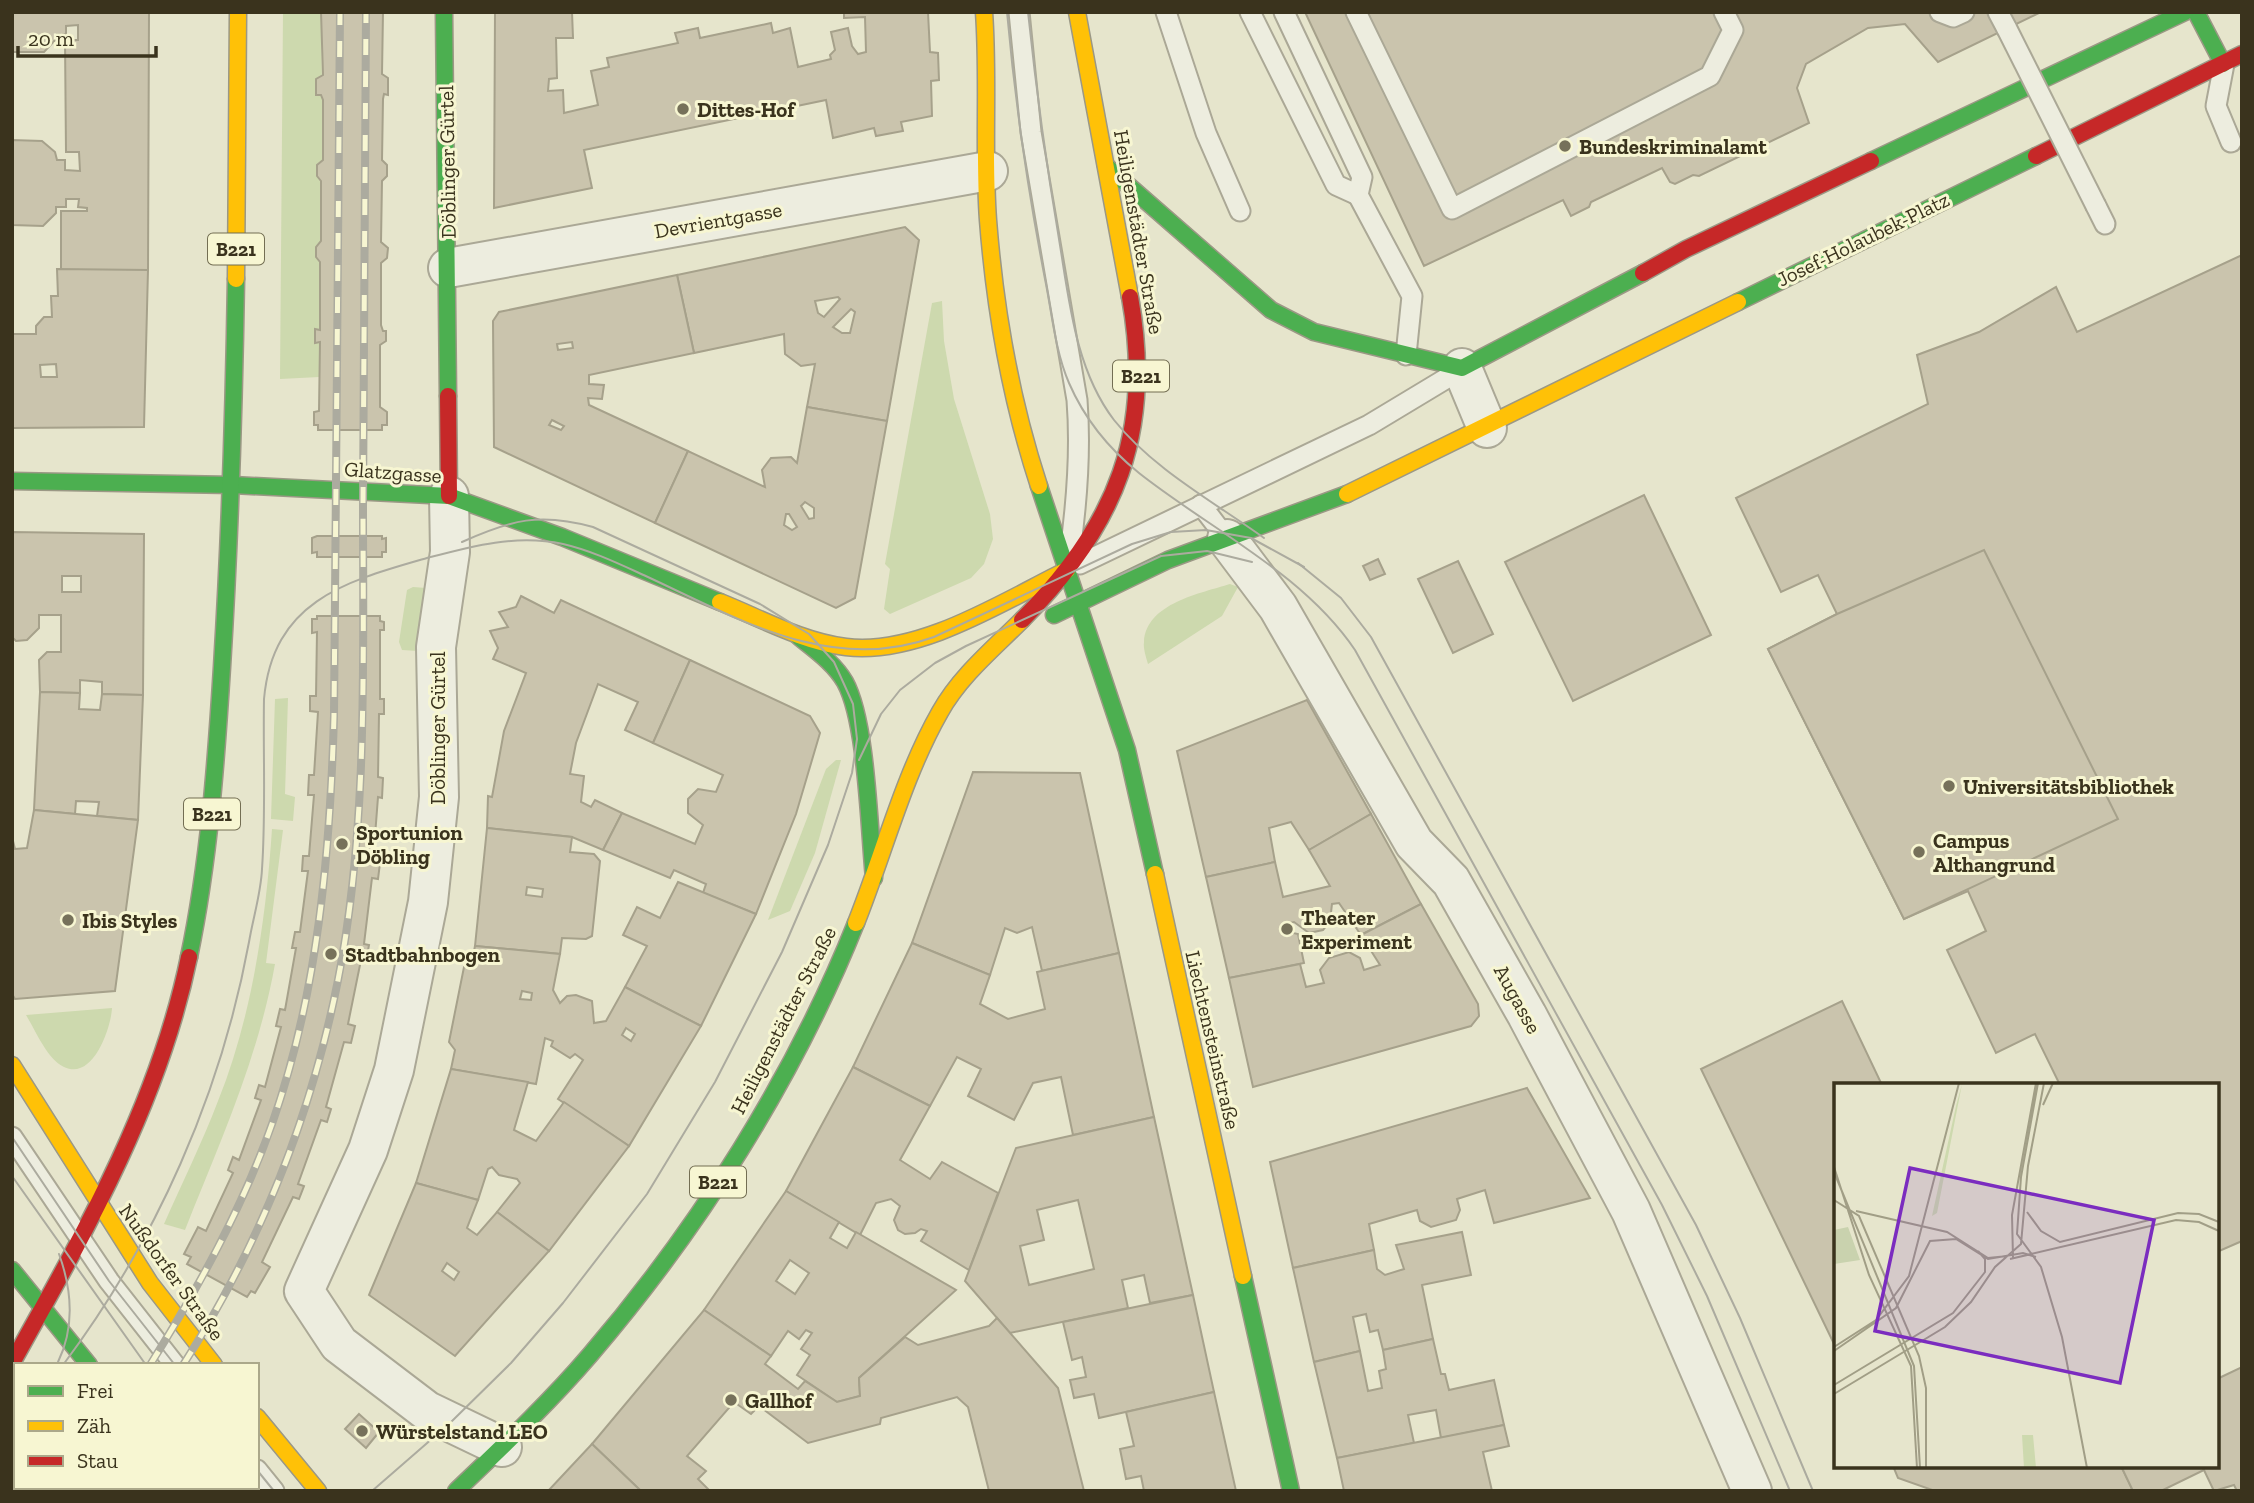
<svg xmlns="http://www.w3.org/2000/svg" width="2254" height="1503" viewBox="0 0 2254 1503" font-family="'Zilla Slab',serif">
<style>
.green{fill:#cdd9ae}
.building{fill:#cac4ad;stroke:#a6a18b;stroke-width:2;fill-rule:evenodd}
.lines{fill:none;stroke-linecap:round;stroke-linejoin:round}
.lane-casing{stroke:#aba896;stroke-width:23}
.street-casing{stroke:#aba896;stroke-width:42}
.fast-casing{stroke:#9b9885;stroke-width:19}
.slow-casing{stroke:#9b9885;stroke-width:19}
.jam-casing{stroke:#9b9885;stroke-width:19}
.lane{stroke:#ededdf;stroke-width:19}
.street{stroke:#ededdf;stroke-width:38}
.fast{stroke:#4caf50;stroke-width:16}
.slow{stroke:#ffc107;stroke-width:16}
.jam{stroke:#c62828;stroke-width:16}
.tram{stroke:#acab9f;stroke-width:2}
.rail-casing{stroke:#acab9f;stroke-width:8}
.rail{stroke:#f7f6d2;stroke-width:5;stroke-dasharray:16;stroke-linecap:butt}
.lane-bridge-casing{stroke:#aba896;stroke-width:23;stroke-linecap:butt}
.lane-bridge{stroke:#ededdf;stroke-width:19}
.poi-dot{fill:#76715a;stroke:#f7f6d2;stroke-width:2.5}
.labels{text-anchor:middle;dominant-baseline:central;stroke-width:6;stroke-linejoin:round;paint-order:stroke}
.shield{fill:#f7f6d2;stroke:#736e53;stroke-width:2}
.shield-label{font-size:19px;font-weight:bold;fill:#3a331d}
.poi-label{font-size:21px;font-weight:bold;fill:#3a331d;stroke:#f7f6d2;text-anchor:start}
.street-label{font-size:21px;fill:#3a331d;stroke:#f7f6d2}
.inset-road{fill:none;stroke:#a19e86;stroke-width:2}
.view{fill:#7b2cbf;fill-opacity:0.15;stroke:#7b2cbf;stroke-width:3.5}
.inset-edge{fill:none;stroke:#3a331d;stroke-width:3.5}
</style>
<rect width="100%" height="100%" fill="#e6e5cc"/>
<g class="green">
<polygon points="283,12 321,12 323,160 317,165 317,176 321,181 321,241 316,247 316,257 320,262 320,330 316,329 316,343 320,342 319,377 280,379"/>
<polygon points="942,301 944,341 954,399 990,514 993,539 984,564 971,578 890,614 884,609 890,569 885,564 932,303"/>
<path d="M 1230,584 L 1238,587 L 1222,616 L 1148,664 C 1146,657 1143,648 1144,642 C 1146,603 1202,593 1230,584 Z"/>
<polygon points="413,587 426,588 418,651 402,650 399,642 407,590"/>
<polygon points="288,698 285,794 295,797 293,821 271,819 275,699"/>
<polygon points="836,760 841,760 815,853 790,911 768,920 826,769"/>
<path d="M 272,829 L 283,830 L 266,963 L 275,964 C 258,1059 220,1142 185,1230 L 164,1224 C 182,1183 202,1143 218,1101 C 252,1017 266,919 272,829 Z"/>
<path d="M 112,1008 C 111,1028 93,1081 64,1067 C 47,1059 36,1031 26,1015 Z"/>
</g>
<g class="building">
<polygon points="12,12 149,12 148,270 61,270 61,211 87,211 87,208 78,207 79,199 66,199 66,207 56,207 56,213 43,226 12,225 12,140 42,141 55,152 57,160 65,160 65,170 80,171 79,152 66,152 65,40 78,40 78,25 66,26 66,34 57,34 57,38 44,52 12,52"/>
<polygon points="321,12 383,12 382,74 388,78 388,95 384,94 383,99 382,160 387,165 387,176 382,181 381,242 388,248 387,258 381,263 381,325 383,331 386,331 386,341 380,345 380,407 387,412 387,425 382,425 382,430 318,430 318,425 314,425 314,412 319,411 320,342 315,343 315,329 320,330 320,262 316,257 316,247 321,241 321,181 317,176 317,165 323,160 323,100 321,95 316,95 316,79 323,75"/>
<polygon points="495,12 572,12 573,38 556,38 557,78 549,79 548,91 563,90 564,113 598,105 591,71 609,67 607,58 678,43 675,33 698,28 700,38 771,23 773,33 790,28 798,67 831,59 830,55 835,50 831,32 848,28 852,46 858,54 866,52 865,17 844,18 844,12 928,12 930,52 938,53 939,80 931,81 932,116 901,122 903,131 876,136 874,128 833,138 826,100 584,150 592,188 494,208"/>
<polygon points="1305,12 2041,12 1938,62 1905,24 1868,28 1806,64 1797,88 1809,123 1699,176 1693,175 1675,184 1670,182 1662,168 1591,202 1589,207 1571,216 1563,200 1424,266"/>
<path d="M 905,227 L 919,240 L 887,421 L 807,407 L 815,364 L 801,366 L 785,354 L 784,334 L 694,353 L 677,275 ZM 838,297 L 840,299 L 824,317 L 818,313 L 815,301 ZM 851,309 L 855,312 L 850,333 L 842,333 L 833,327 Z"/>
<polygon points="2242,255 2242,1241 2217,1252 2217,1085 2060,1085 2035,1034 1996,1053 1947,950 1986,931 1968,891 1904,919 1768,649 1837,614 1818,575 1781,592 1736,498 1928,404 1917,355 1979,332 2056,287 2077,332"/>
<path d="M 57,269 L 148,270 L 144,427 L 12,428 L 12,334 L 36,334 L 36,326 L 44,317 L 52,317 L 51,296 L 58,296 ZM 56,364 L 57,377 L 41,377 L 40,365 Z"/>
<path d="M 677,275 L 694,353 L 589,375 L 589,384 L 604,385 L 602,399 L 588,398 L 589,405 L 688,451 L 655,523 L 494,447 L 493,321 L 499,312 ZM 572,342 L 573,348 L 558,350 L 557,344 ZM 552,420 L 564,426 L 561,430 L 549,425 Z"/>
<path d="M 807,407 L 887,421 L 855,598 L 836,608 L 655,523 L 688,451 L 765,487 L 762,470 L 771,458 L 791,457 L 797,463 ZM 805,502 L 814,508 L 814,518 L 809,519 L 801,506 ZM 786,514 L 789,514 L 797,527 L 792,530 L 784,525 Z"/>
<polygon points="1644,495 1711,635 1573,701 1505,562"/>
<path d="M 12,532 L 144,534 L 143,695 L 102,694 L 102,682 L 80,680 L 80,693 L 40,692 L 39,660 L 47,652 L 61,652 L 61,615 L 39,615 L 39,628 L 27,640 L 16,641 L 12,637 ZM 62,576 L 81,576 L 81,592 L 62,592 Z"/>
<polygon points="317,536 382,536 382,539 386,538 386,552 382,552 382,557 317,557 317,552 312,553 312,538"/>
<polygon points="1984,550 2118,819 1904,919 1768,649 1837,614"/>
<polygon points="1378,559 1385,574 1370,580 1363,566"/>
<polygon points="1458,561 1493,634 1453,653 1418,579"/>
<polygon points="521,596 554,613 561,600 690,660 653,743 625,730 638,702 598,684 576,743 570,774 584,776 581,802 591,807 595,800 622,813 603,850 572,837 487,828 488,796 492,797 504,731 526,673 493,659 498,648 490,631 508,627 499,612 516,607"/>
<polygon points="317,616 380,616 380,621 384,622 384,630 380,630 380,699 384,699 384,714 379,714 378,777 383,778 382,798 378,797 373,862 380,863 378,879 372,878 364,944 369,945 366,961 361,960 348,1024 355,1026 351,1043 344,1042 326,1107 331,1109 327,1122 321,1120 298,1184 304,1186 299,1199 293,1197 262,1262 270,1267 255,1293 251,1291 247,1297 187,1264 191,1257 184,1254 198,1227 206,1231 233,1173 228,1170 233,1157 239,1160 261,1100 255,1098 259,1085 265,1087 281,1027 276,1026 280,1009 285,1010 296,948 292,948 295,932 300,932 308,871 302,871 303,856 309,856 314,795 308,795 309,775 314,775 318,712 310,711 310,696 316,696 317,632 312,633 312,619 317,619"/>
<polygon points="690,660 810,716 820,733 796,814 756,914 703,893 706,884 674,870 670,878 603,850 622,813 695,844 703,825 688,813 688,799 698,789 716,792 723,775 653,743"/>
<polygon points="40,692 80,693 79,709 100,710 102,694 143,695 138,820 97,816 99,802 76,801 75,814 34,810"/>
<polygon points="1307,700 1371,814 1309,850 1291,822 1269,828 1275,862 1206,877 1177,751"/>
<polygon points="973,772 1080,773 1119,953 1042,971 1032,927 1017,933 1005,928 990,975 912,943"/>
<polygon points="34,810 138,820 115,991 15,999 12,994 12,837 15,849 27,848"/>
<polygon points="1371,814 1421,904 1361,935 1339,903 1332,904 1330,921 1323,930 1309,933 1294,922 1290,923 1293,933 1298,934 1304,963 1229,978 1206,877 1275,862 1283,897 1330,886 1309,850"/>
<path d="M 487,828 L 572,837 L 570,852 L 594,854 L 600,861 L 592,936 L 586,939 L 562,938 L 560,954 L 475,946 ZM 527,887 L 543,889 L 542,897 L 526,895 Z"/>
<polygon points="678,882 756,914 701,1026 625,987 647,946 623,935 637,907 660,918"/>
<polygon points="1421,904 1478,1004 1479,1016 1471,1026 1253,1087 1229,978 1300,964 1306,987 1324,983 1320,970 1329,958 1349,952 1360,958 1364,970 1380,965 1361,935"/>
<polygon points="912,943 990,975 980,1004 1008,1019 1045,1009 1037,972 1119,953 1154,1117 1073,1135 1061,1077 1033,1083 1014,1120 968,1096 981,1069 957,1057 930,1106 853,1067"/>
<path d="M 475,946 L 560,954 L 553,990 L 560,1003 L 567,996 L 576,995 L 592,1001 L 594,1023 L 606,1021 L 625,987 L 701,1026 L 629,1146 L 558,1099 L 583,1060 L 575,1054 L 570,1058 L 551,1046 L 553,1041 L 545,1038 L 536,1084 L 451,1069 L 455,1050 L 449,1042 L 464,967 L 471,965 ZM 522,991 L 532,993 L 531,1000 L 520,999 ZM 626,1028 L 635,1034 L 631,1041 L 622,1035 Z"/>
<polygon points="1842,1001 1882,1085 1836,1085 1836,1348 1701,1069"/>
<polygon points="853,1067 930,1106 900,1160 930,1179 942,1162 998,1193 969,1270 921,1241 927,1231 921,1229 915,1233 905,1234 898,1230 894,1220 900,1206 891,1199 876,1203 860,1235 786,1191"/>
<polygon points="451,1069 528,1082 514,1130 536,1141 564,1102 629,1146 549,1251 497,1212 520,1183 517,1179 499,1175 492,1167 488,1169 478,1200 416,1183"/>
<polygon points="1527,1088 1590,1198 1494,1223 1485,1190 1457,1199 1460,1210 1456,1220 1431,1227 1420,1221 1417,1210 1369,1224 1374,1250 1293,1268 1270,1162"/>
<path d="M 1154,1117 L 1193,1295 L 1150,1303 L 1144,1275 L 1122,1280 L 1128,1308 L 1010,1333 L 965,1281 L 1016,1148 ZM 1078,1200 L 1094,1269 L 1029,1285 L 1020,1246 L 1044,1240 L 1037,1210 Z"/>
<path d="M 416,1183 L 478,1200 L 467,1228 L 477,1235 L 497,1212 L 549,1251 L 455,1356 L 369,1295 ZM 447,1263 L 459,1272 L 454,1280 L 442,1271 Z"/>
<path d="M 786,1191 L 839,1222 L 830,1238 L 847,1248 L 856,1232 L 956,1290 L 859,1378 L 860,1396 L 837,1402 L 797,1375 L 810,1355 L 801,1349 L 812,1333 L 806,1330 L 799,1339 L 788,1331 L 771,1356 L 704,1310 ZM 790,1260 L 809,1273 L 795,1294 L 776,1281 Z"/>
<polygon points="1462,1232 1471,1275 1422,1285 1433,1339 1383,1350 1378,1330 1370,1332 1366,1314 1353,1317 1360,1351 1314,1362 1293,1268 1374,1250 1377,1269 1385,1275 1404,1269 1396,1245"/>
<polygon points="1193,1295 1214,1392 1099,1418 1094,1394 1074,1398 1070,1380 1086,1377 1082,1357 1072,1360 1063,1322"/>
<polygon points="704,1310 771,1356 765,1364 798,1389 805,1381 837,1402 860,1396 859,1378 905,1337 918,1345 989,1326 997,1318 1058,1388 1084,1491 989,1491 968,1407 957,1397 881,1418 880,1424 808,1443 759,1406 751,1414 734,1402 687,1456 706,1471 698,1479 710,1491 641,1491 592,1444"/>
<polygon points="1433,1339 1441,1374 1445,1374 1449,1390 1494,1380 1504,1425 1441,1438 1436,1410 1408,1415 1414,1443 1337,1458 1314,1362 1360,1351 1368,1391 1382,1388 1379,1371 1386,1369 1383,1350"/>
<polygon points="2242,1367 2242,1491 2237,1491 2234,1485 2214,1491 2202,1466 2217,1466 2217,1379"/>
<polygon points="1214,1392 1236,1491 1144,1491 1141,1476 1126,1479 1120,1449 1134,1446 1126,1412"/>
<polygon points="359,1414 379,1432 366,1448 345,1429"/>
<polygon points="1504,1425 1509,1446 1483,1452 1492,1491 1344,1491 1337,1458"/>
<polygon points="592,1444 641,1491 548,1491"/>
<polygon points="1893,1466 2121,1466 2133,1491 1935,1491 1898,1478"/>
<polygon points="2121,1466 2202,1466 2204,1470 2161,1491 2133,1491"/>
<polygon points="33,1487 114,1487 119,1491 30,1491"/>
</g>
<g class="lines">
<g class="lane-casing">
<g id="lane">
<path d="M 1019,12 L 1031,132 L 1077,400 C 1081,451 1077,501 1070,552"/>
<polyline points="1166,12 1206,133 1240,211"/>
<polyline points="1250,12 1336,185 1358,195"/>
<polyline points="1284,12 1362,177 1358,195 1412,296 1406,355"/>
<polyline points="1356,12 1452,209 1710,76 1733,30 1724,12"/>
<polyline points="1940,12 1953,17 1964,12"/>
<polyline points="1998,12 2007,29"/>
<polyline points="2224,64 2216,106 2231,142"/>
<polyline points="2096,206 2105,224"/>
<polyline points="1201,505 1227,539"/>
<polyline points="1080,564 1369,425 1462,369"/>
<polyline points="12,1137 109,1281 175,1365"/>
<polyline points="257,1470 274,1491"/>
</g>
</g>
<g class="street-casing">
<g id="street">
<polyline points="448,268 988,171"/>
<polyline points="1462,368 1487,428"/>
<polyline points="449,496 450,552 436,647 439,797 428,902 394,1070 368,1150 304,1291 339,1344 427,1411 502,1447"/>
<polyline points="1227,539 1278,607 1414,843 1451,881 1527,1015 1631,1211 1752,1491"/>
</g>
</g>
<g class="fast-casing">
<g id="fast">
<polyline points="444,12 448,396"/>
<polyline points="2196,12 2223,64"/>
<polyline points="1871,161 2185,12"/>
<polyline points="1106,166 1271,310 1314,332 1462,368 1643,273"/>
<polyline points="1738,302 2036,156"/>
<polyline points="12,481 233,485 449,496 562,537 720,602"/>
<polyline points="1039,486 1127,750 1155,874"/>
<polyline points="1054,615 1168,560 1347,494"/>
<path d="M 799,637 C 815,650 834,663 845,682 C 867,722 869,829 874,878"/>
<path d="M 189,957 C 209,861 216,764 222,667 C 230,537 234,408 236,279"/>
<polyline points="12,1270 89,1365"/>
<polyline points="1243,1276 1291,1491"/>
<polyline points="187,1487 190,1491"/>
<path d="M 456,1491 C 502,1447 549,1403 590,1355 C 699,1228 794,1078 856,923"/>
</g>
</g>
<g class="slow-casing">
<g id="slow">
<path d="M 984,12 C 989,81 983,151 988,220 C 995,310 1011,401 1039,486"/>
<polyline points="1077,12 1130,297"/>
<polyline points="236,279 238,12"/>
<polyline points="1347,494 1738,302"/>
<path d="M 720,602 C 760,618 803,642 846,647 C 919,656 1004,601 1067,570"/>
<polyline points="1155,874 1243,1276"/>
<path d="M 856,923 C 884,853 903,777 940,712 C 960,676 994,648 1022,620"/>
<polyline points="12,1065 150,1283 214,1365"/>
<polyline points="257,1417 318,1491"/>
</g>
</g>
<g class="jam-casing">
<g id="jam">
<polyline points="2036,156 2242,54"/>
<polyline points="1643,273 1686,249 1871,161"/>
<polyline points="448,396 449,496"/>
<path d="M 1022,620 C 1117,525 1154,431 1130,297"/>
<path d="M 12,1363 C 84,1234 159,1103 189,957"/>
</g>
</g>
<use href="#lane" class="lane"/>
<use href="#street" class="street"/>
<use href="#fast" class="fast"/>
<use href="#slow" class="slow"/>
<use href="#jam" class="jam"/>
<g class="tram">
<path d="M 1007,12 C 1015,102 1028,191 1045,279 C 1052,313 1055,351 1069,383 C 1085,420 1108,448 1139,473 C 1211,530 1303,573 1355,650 L 1662,1205 L 1707,1296 L 1790,1491"/>
<path d="M 1028,12 C 1036,88 1046,163 1059,239 C 1069,299 1075,369 1114,420 C 1153,469 1214,502 1264,538"/>
<polyline points="1298,563 1341,598 1371,637 1696,1225 1740,1318 1813,1491"/>
<polyline points="859,760 881,714 900,690 935,663 966,646 1161,556 1207,551 1252,562"/>
<polyline points="12,1137 109,1281 175,1365"/>
<polyline points="12,1176 146,1365"/>
<path d="M 58,1362 C 75,1327 72,1290 59,1254"/>
<path d="M 63,1365 C 156,1241 221,1094 249,942 C 253,918 261,893 262,869 C 266,812 263,755 264,699 C 273,600 347,581 427,558 C 472,546 516,534 563,544 C 589,550 613,561 637,572 C 732,615 828,676 934,637 L 1132,544 L 1171,532 L 1206,530 L 1251,538 L 1304,567"/>
<polyline points="12,1431 16,1426"/>
<polyline points="257,1470 274,1491"/>
<polyline points="245,1487 248,1491"/>
<path d="M 372,1491 L 449,1424 L 511,1363 L 563,1303 L 647,1194 L 715,1082 L 782,952 L 828,845 L 852,773 L 857,739 L 853,704 L 834,662 L 809,634 L 760,604 L 593,527 C 540,512 511,520 462,542"/>
</g>
<g class="rail-casing">
<g id="rail">
<path d="M 150,1365 C 198,1288 242,1209 272,1124 C 318,993 330,854 334,716 L 340,12"/>
<path d="M 183,1365 C 259,1246 311,1118 338,980 C 368,828 363,661 363,507 C 364,342 365,177 366,12"/>
<polyline points="63,1491 65,1487"/>
<polyline points="97,1491 99,1487"/>
</g>
</g>
<use href="#rail" class="rail"/>
<g class="lane-bridge-casing">
<polyline id="lane-bridge" points="2007,29 2096,206"/>
</g>
<use href="#lane-bridge" class="lane-bridge"/>
</g>
<g class="poi-dot">
<circle cx="683" cy="109" r="7"/>
<circle cx="1565" cy="146" r="7"/>
<circle cx="1949" cy="786" r="7"/>
<circle cx="342" cy="844" r="7"/>
<circle cx="1919" cy="852" r="7"/>
<circle cx="68" cy="920" r="7"/>
<circle cx="1287" cy="929" r="7"/>
<circle cx="331" cy="954" r="7"/>
<circle cx="731" cy="1400" r="7"/>
<circle cx="362" cy="1431" r="7"/>
</g>
<g class="labels">
<g class="shield">
<rect x="208" y="233.5" width="56" height="31" rx="5"/>
<rect x="1113" y="360.5" width="56" height="31" rx="5"/>
<rect x="184" y="798.5" width="56" height="31" rx="5"/>
<rect x="690" y="1166.5" width="56" height="31" rx="5"/>
</g>
<g class="shield-label">
<text x="236" y="249">B221</text>
<text x="1141" y="376">B221</text>
<text x="212" y="814">B221</text>
<text x="718" y="1182">B221</text>
</g>
<g class="poi-label">
<text x="697" y="109">Dittes-Hof</text>
<text x="1579" y="146">Bundeskriminalamt</text>
<text x="1963" y="786">Universitätsbibliothek</text>
<text x="356" y="832">Sportunion<tspan x="356" dy="24">Döbling</tspan></text>
<text x="1933" y="840">Campus<tspan x="1933" dy="24">Althangrund</tspan></text>
<text x="1301" y="917">Theater<tspan x="1301" dy="24">Experiment</tspan></text>
<text x="82" y="920">Ibis Styles</text>
<text x="345" y="954">Stadtbahnbogen</text>
<text x="745" y="1400">Gallhof</text>
<text x="376" y="1431">Würstelstand LEO</text>
</g>
<g class="street-label">
<text transform="translate(447 162) rotate(-91)">Döblinger Gürtel</text>
<text transform="translate(718 220) rotate(-10)">Devrientgasse</text>
<text transform="translate(1139 232) rotate(80)">Heiligenstädter Straße</text>
<text transform="translate(1863 239) rotate(-26)">Josef-Holaubek-Platz</text>
<text transform="translate(393 472) rotate(4)">Glatzgasse</text>
<text transform="translate(437 728) rotate(-90)">Döblinger Gürtel</text>
<text transform="translate(1518 999) rotate(61)">Augasse</text>
<text transform="translate(783 1020) rotate(-63)">Heiligenstädter Straße</text>
<text transform="translate(1213 1040) rotate(77)">Liechtensteinstraße</text>
<text transform="translate(172 1272) rotate(54)">Nußdorfer Straße</text>
</g>
</g>
<g transform="translate(1834 1083)">
<rect width="385" height="385" fill="#e6e5cc"/>
<path d="M 128,1 L 103,130 L 98,133 L 122,23 ZM 188,352 L 199,352 L 202,385 L 190,385 Z" fill="#cdd9ae"/>
<path d="M 14,144 L 26,177 L 0,181 L 0,147 Z" fill="#c9d2ae"/>
<path class="inset-road" d="M 204,0 L 187,94 L 183,151 L 207,184 L 228,254 L 253,385M 209,22 L 219,0M 0,84 L 35,192 L 77,283 L 83,385M 0,89 L 80,283 L 86,385M 0,117 L 25,133 L 85,273 L 92,305 L 92,385M 22,128 L 113,149 L 154,175 L 174,173M 193,129 L 207,148 L 226,159 L 344,130 L 365,131 L 385,139M 179,175 L 178,132 L 202,0M 176,176 L 342,137 L 365,139 L 385,148M 0,264 L 42,237 L 75,193 L 125,0M 0,268 L 62,225 L 96,158 L 122,156 L 154,176 L 189,170 L 202,174M 0,302 L 119,230 L 151,189 L 151,176 L 144,168M 0,311 L 111,244 L 137,219 L 161,184 L 187,161 L 194,83 L 210,0"/>
<path class="view" d="M 76,85 L 320,137 L 286,300 L 41,248 Z"/>
<rect width="385" height="385" class="inset-edge"/>
</g>
<rect width="2254" height="1503" fill="none" stroke="#3a331d" stroke-width="28"/>
<rect x="14" y="1363" width="245" height="126" fill="#f7f6d2" stroke="#aba88a" stroke-width="2"/>
<rect x="28" y="1386" width="35" height="10" fill="#4caf50" stroke="#aba88a" stroke-width="2"/>
<text x="77" y="1398" font-size="21" fill="#3a331d">Frei</text>
<rect x="28" y="1421" width="35" height="10" fill="#ffc107" stroke="#aba88a" stroke-width="2"/>
<text x="77" y="1433" font-size="21" fill="#3a331d">Zäh</text>
<rect x="28" y="1456" width="35" height="10" fill="#c62828" stroke="#aba88a" stroke-width="2"/>
<text x="77" y="1468" font-size="21" fill="#3a331d">Stau</text>
<path d="M18 46v10h138v-10" fill="none" stroke="#3a331d" stroke-width="3.5"/>
<text x="28" y="46" font-size="21" fill="#3a331d" stroke="#f7f6d2" stroke-width="5" paint-order="stroke">20 m</text>
</svg>
